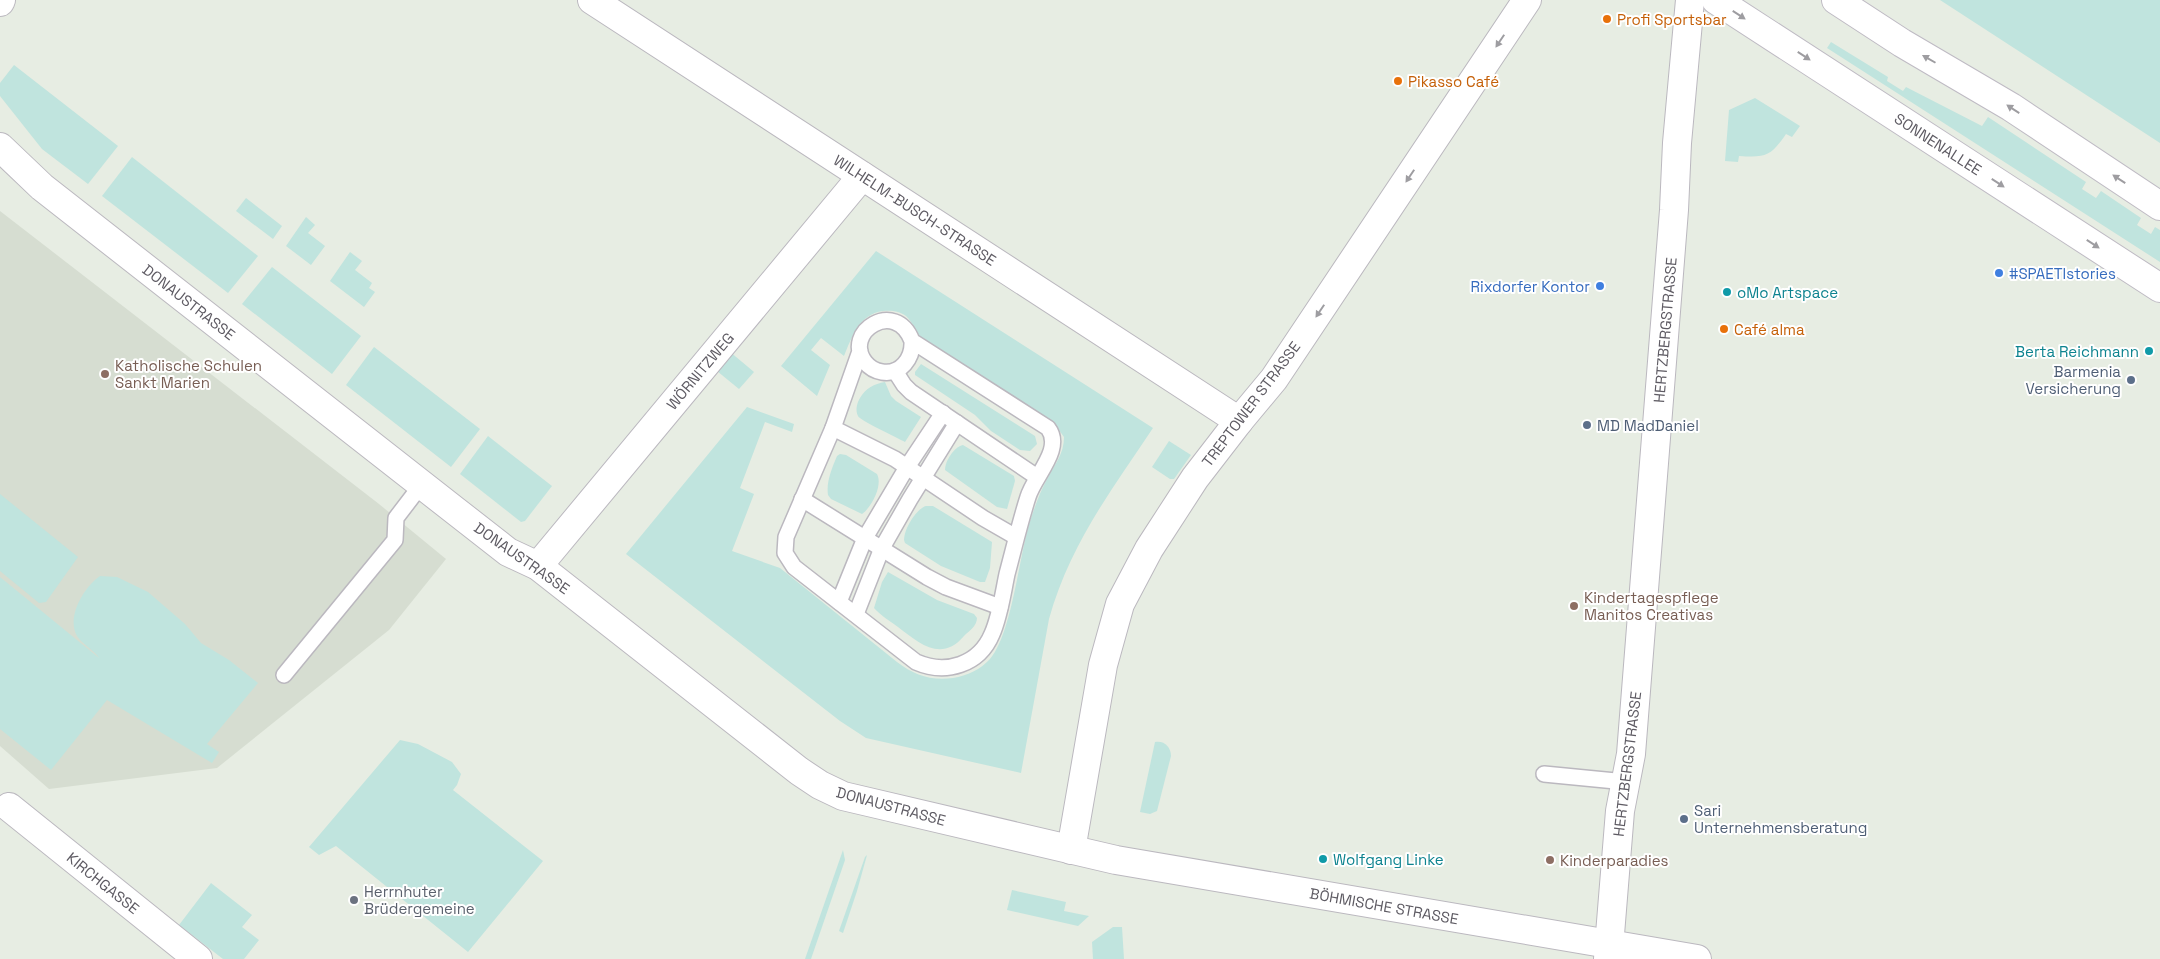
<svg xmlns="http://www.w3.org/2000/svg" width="2160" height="959" viewBox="0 0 2160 959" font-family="'Space Grotesk',sans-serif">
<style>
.education{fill:#d6ddd1}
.green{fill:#c0e4de}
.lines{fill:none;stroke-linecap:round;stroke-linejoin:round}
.service-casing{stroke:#bbb8bf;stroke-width:18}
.minor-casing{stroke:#bbb8bf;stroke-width:30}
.secondary-casing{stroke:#bfbbc4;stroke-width:30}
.service{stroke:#fff;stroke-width:15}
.minor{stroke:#fff;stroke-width:28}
.secondary{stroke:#fff;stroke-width:28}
.oneway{fill:#9e9da1}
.food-dot{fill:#e8710a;stroke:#fff;stroke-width:2}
.shop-dot{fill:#3f7fe0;stroke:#fff;stroke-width:2}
.culture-dot{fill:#0f9aa8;stroke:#fff;stroke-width:2}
.education-dot{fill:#8d6e63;stroke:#fff;stroke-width:2}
.service-dot{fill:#5c6f8a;stroke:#fff;stroke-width:2}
.worship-dot{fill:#6b7280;stroke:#fff;stroke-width:2}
.labels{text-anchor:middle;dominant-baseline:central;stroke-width:4;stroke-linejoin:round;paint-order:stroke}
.food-label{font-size:15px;fill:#c56008;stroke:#fff;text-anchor:start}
.street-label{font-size:15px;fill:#5e5b63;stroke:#fff}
.shop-label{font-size:15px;fill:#366cbe;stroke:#fff;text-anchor:start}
.culture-label{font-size:15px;fill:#0d838f;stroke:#fff;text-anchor:start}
.education-label{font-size:15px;fill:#785e54;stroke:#fff;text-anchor:start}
.service-label{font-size:15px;fill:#4e5e75;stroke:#fff;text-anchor:start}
.worship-label{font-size:15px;fill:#5b616d;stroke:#fff;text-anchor:start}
</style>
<rect width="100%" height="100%" fill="#e7ede3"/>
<polygon class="education" points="0,211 379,504 446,559 389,630 217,768 49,789 0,746"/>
<g class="green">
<polygon points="1940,0 2160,0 2160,143"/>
<polygon points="1831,42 1888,77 1887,81 1903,91 1906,87 1982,126 1988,117 2086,182 2082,189 2096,198 2101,191 2141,218 2137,225 2151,234 2155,227 2160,230 2160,262 1827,48"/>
<polygon points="14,65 118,146 88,184 42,149 0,96 0,83"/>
<path d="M 1755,98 L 1800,126 L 1792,137 L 1786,134 C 1771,156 1766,158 1739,156 L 1738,162 L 1725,161 L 1729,110 Z"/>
<polygon points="132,157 258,256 228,293 102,196"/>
<polygon points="246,198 282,226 273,239 236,211"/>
<polygon points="306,217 315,225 308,233 325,246 311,265 286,246"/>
<path d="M 876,251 L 1153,428 C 1111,491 1070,544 1049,619 L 1021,773 L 866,738 L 840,721 L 626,554 L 747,407 L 794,424 L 792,432 L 765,422 L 740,488 L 754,494 L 732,551 L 780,568 L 897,662 C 914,675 931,681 953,678 C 967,676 981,669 990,659 C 1012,633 1019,556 1030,521 C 1035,506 1040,492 1047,479 C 1055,464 1064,454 1064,437 L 1054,423 L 922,339 C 915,332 913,322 906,316 C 900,311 891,310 883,311 C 859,314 852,337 844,356 L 821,338 L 811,350 L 830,365 L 817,396 L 781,366 Z"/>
<polygon points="350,252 362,261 355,270 372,283 369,288 375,292 364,307 330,281"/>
<polygon points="272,267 361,336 332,374 242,304"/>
<polygon points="374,347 480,429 451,467 346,385"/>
<polygon points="729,351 754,372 739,389 717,371"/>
<polygon points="921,364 1035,436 1037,444 1030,451 1020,450 991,431 975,415 915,375 915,372"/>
<path d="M 885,382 L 891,396 L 896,401 L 921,417 L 905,442 C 898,438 859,420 858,416 C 855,410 857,403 860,398 C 866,388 874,384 885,382 Z"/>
<polygon points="488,436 552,486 525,521 521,522 460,474"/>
<polygon points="1169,441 1191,455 1174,479 1170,479 1152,467"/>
<path d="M 963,445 L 1014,476 L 1015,481 L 1007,509 L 997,507 L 945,470 C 945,461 954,447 963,445 Z"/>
<path d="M 840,454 L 846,455 L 877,474 C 883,485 872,507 862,514 L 831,499 L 828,495 C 826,482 832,468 837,456 Z"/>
<polygon points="0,494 78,557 46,602 39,603 0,571"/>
<path d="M 926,506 L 933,506 L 992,542 L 990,568 L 985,582 L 980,582 L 941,566 L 905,543 L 904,540 C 904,529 916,509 926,506 Z"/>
<path d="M 888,572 L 937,600 L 974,614 L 977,618 C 977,626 969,631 964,636 C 941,663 919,643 898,627 C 890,621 880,615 874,608 L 882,582 Z"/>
<path d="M 100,576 L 117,577 L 148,592 L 185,624 L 201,643 L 229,660 L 258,683 L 207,744 L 219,752 L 212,763 L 107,700 L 51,770 L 0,729 L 0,577 L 99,658 C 94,650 82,644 77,636 C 66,617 84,587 100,576 Z"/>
<polygon points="400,740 418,744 452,762 461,774 457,785 453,790 543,861 468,952 336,846 319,855 309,847"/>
<path d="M 1155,742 C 1164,740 1171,747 1171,756 L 1157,811 L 1150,814 L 1140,812 Z"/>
<polygon points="843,850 845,860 811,959 805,959"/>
<polygon points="867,855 857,891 843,933 839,931 865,857"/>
<polygon points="211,883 252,915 242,927 259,940 244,959 223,959 179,925"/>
<polygon points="1012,890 1066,902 1064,911 1089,916 1078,926 1007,910"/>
<polygon points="1113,927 1122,927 1124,959 1093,959 1092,942"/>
</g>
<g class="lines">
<g class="service-casing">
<g id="service">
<path d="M 860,351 L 833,428 L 786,537 L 785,553 L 794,567 L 916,662 C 946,675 979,665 992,634 C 1000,616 1003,593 1007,574 C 1014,548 1020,522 1028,497 C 1034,476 1064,449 1048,428 L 912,341 C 896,298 842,332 865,362 C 869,367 875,371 882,372 C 901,375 913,358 912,341"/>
<polyline points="895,371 904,385 911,392 1037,477"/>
<polyline points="833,428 895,459 983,518 1016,537"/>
<polyline points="802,499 927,577 946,587 1000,607"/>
<polyline points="839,602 865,538 907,467 943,413"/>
<polyline points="856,614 882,548 910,499 957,423"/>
<polyline points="284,675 395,540 396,518 422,484"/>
<polyline points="1544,774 1626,782"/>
</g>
</g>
<g class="minor-casing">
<g id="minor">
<polyline points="592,0 1239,421"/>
<polyline points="0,2 1,0"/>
<polyline points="0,147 42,187 453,509 508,552 538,566 799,771 820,785 843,796 1116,860 1697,959"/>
<polyline points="538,566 862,176"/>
<polyline points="9,807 198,959"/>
<polyline points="1071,850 1103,665 1120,604 1149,549 1195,478 1239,421 1274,379 1527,0"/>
<polyline points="1608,959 1620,811 1631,754 1674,210 1677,143 1690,0"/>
</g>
</g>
<g class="secondary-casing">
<g id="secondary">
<polyline points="1716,0 2160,288"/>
<polyline points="1836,0 1902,43 2011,107 2160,206"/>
</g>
</g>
<use href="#service" class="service"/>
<use href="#minor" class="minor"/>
<use href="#secondary" class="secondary"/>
</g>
<defs><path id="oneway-solid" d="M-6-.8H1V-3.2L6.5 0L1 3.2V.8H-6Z" transform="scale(1.25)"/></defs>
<g class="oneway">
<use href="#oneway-solid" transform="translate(1739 15) rotate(33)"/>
<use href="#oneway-solid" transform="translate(1500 41) rotate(124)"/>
<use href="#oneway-solid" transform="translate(1804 56) rotate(33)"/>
<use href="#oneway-solid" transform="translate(1929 59) rotate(-150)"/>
<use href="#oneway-solid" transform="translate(2013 109) rotate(-147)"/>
<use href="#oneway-solid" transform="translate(1410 176) rotate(124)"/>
<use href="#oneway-solid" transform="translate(2119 179) rotate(-147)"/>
<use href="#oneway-solid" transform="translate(1998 183) rotate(33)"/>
<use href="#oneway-solid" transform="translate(2093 244) rotate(33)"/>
<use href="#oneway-solid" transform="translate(1320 311) rotate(124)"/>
</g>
<g class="food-dot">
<circle cx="1607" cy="19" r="5"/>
<circle cx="1398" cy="81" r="5"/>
<circle cx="1724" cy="329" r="5"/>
</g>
<g class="shop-dot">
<circle cx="1999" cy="273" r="5"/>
<circle cx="1600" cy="286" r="5"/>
</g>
<g class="culture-dot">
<circle cx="1727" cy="292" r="5"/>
<circle cx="2149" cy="351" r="5"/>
<circle cx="1323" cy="859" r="5"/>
</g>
<g class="education-dot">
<circle cx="105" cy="374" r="5"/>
<circle cx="1574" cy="606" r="5"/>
<circle cx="1550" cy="860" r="5"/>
</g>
<g class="service-dot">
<circle cx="2131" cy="380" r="5"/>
<circle cx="1587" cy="425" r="5"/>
<circle cx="1684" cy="819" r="5"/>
</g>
<circle class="worship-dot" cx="354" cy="900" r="5"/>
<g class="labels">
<g class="food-label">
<text x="1617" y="19">Profi Sportsbar</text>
<text x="1408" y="81">Pikasso Café</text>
<text x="1734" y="329">Café alma</text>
</g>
<g class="street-label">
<text transform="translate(1938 144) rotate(33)">SONNENALLEE</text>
<text transform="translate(915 210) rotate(33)">WILHELM-BUSCH-STRASSE</text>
<text transform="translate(189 302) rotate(38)">DONAUSTRASSE</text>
<text transform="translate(1665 330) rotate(-85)">HERTZBERGSTRASSE</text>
<text transform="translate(700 371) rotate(-50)">WÖRNITZWEG</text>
<text transform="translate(1251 404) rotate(-53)">TREPTOWER STRASSE</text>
<text transform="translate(522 558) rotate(35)">DONAUSTRASSE</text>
<text transform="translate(1627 764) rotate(-83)">HERTZBERGSTRASSE</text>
<text transform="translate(891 806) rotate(15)">DONAUSTRASSE</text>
<text transform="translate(103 883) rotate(39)">KIRCHGASSE</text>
<text transform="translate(1384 906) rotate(10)">BÖHMISCHE STRASSE</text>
</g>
<g class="shop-label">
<text x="2009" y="273">#SPAETIstories</text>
<text x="1590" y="286" text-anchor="end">Rixdorfer Kontor</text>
</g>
<g class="culture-label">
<text x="1737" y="292">oMo Artspace</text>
<text x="2139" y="351" text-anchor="end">Berta Reichmann</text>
<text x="1333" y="859">Wolfgang Linke</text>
</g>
<g class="education-label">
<text x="115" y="365">Katholische Schulen<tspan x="115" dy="17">Sankt Marien</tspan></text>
<text x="1584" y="597">Kindertagespflege<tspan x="1584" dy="17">Manitos Creativas</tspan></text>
<text x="1560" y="860">Kinderparadies</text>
</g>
<g class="service-label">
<text x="2121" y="371" text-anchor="end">Barmenia<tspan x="2121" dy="17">Versicherung</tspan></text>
<text x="1597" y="425">MD MadDaniel</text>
<text x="1694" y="810">Sari<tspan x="1694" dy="17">Unternehmensberatung</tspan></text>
</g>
<g class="worship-label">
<text x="364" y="891">Herrnhuter<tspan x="364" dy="17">Brüdergemeine</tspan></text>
</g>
</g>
</svg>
